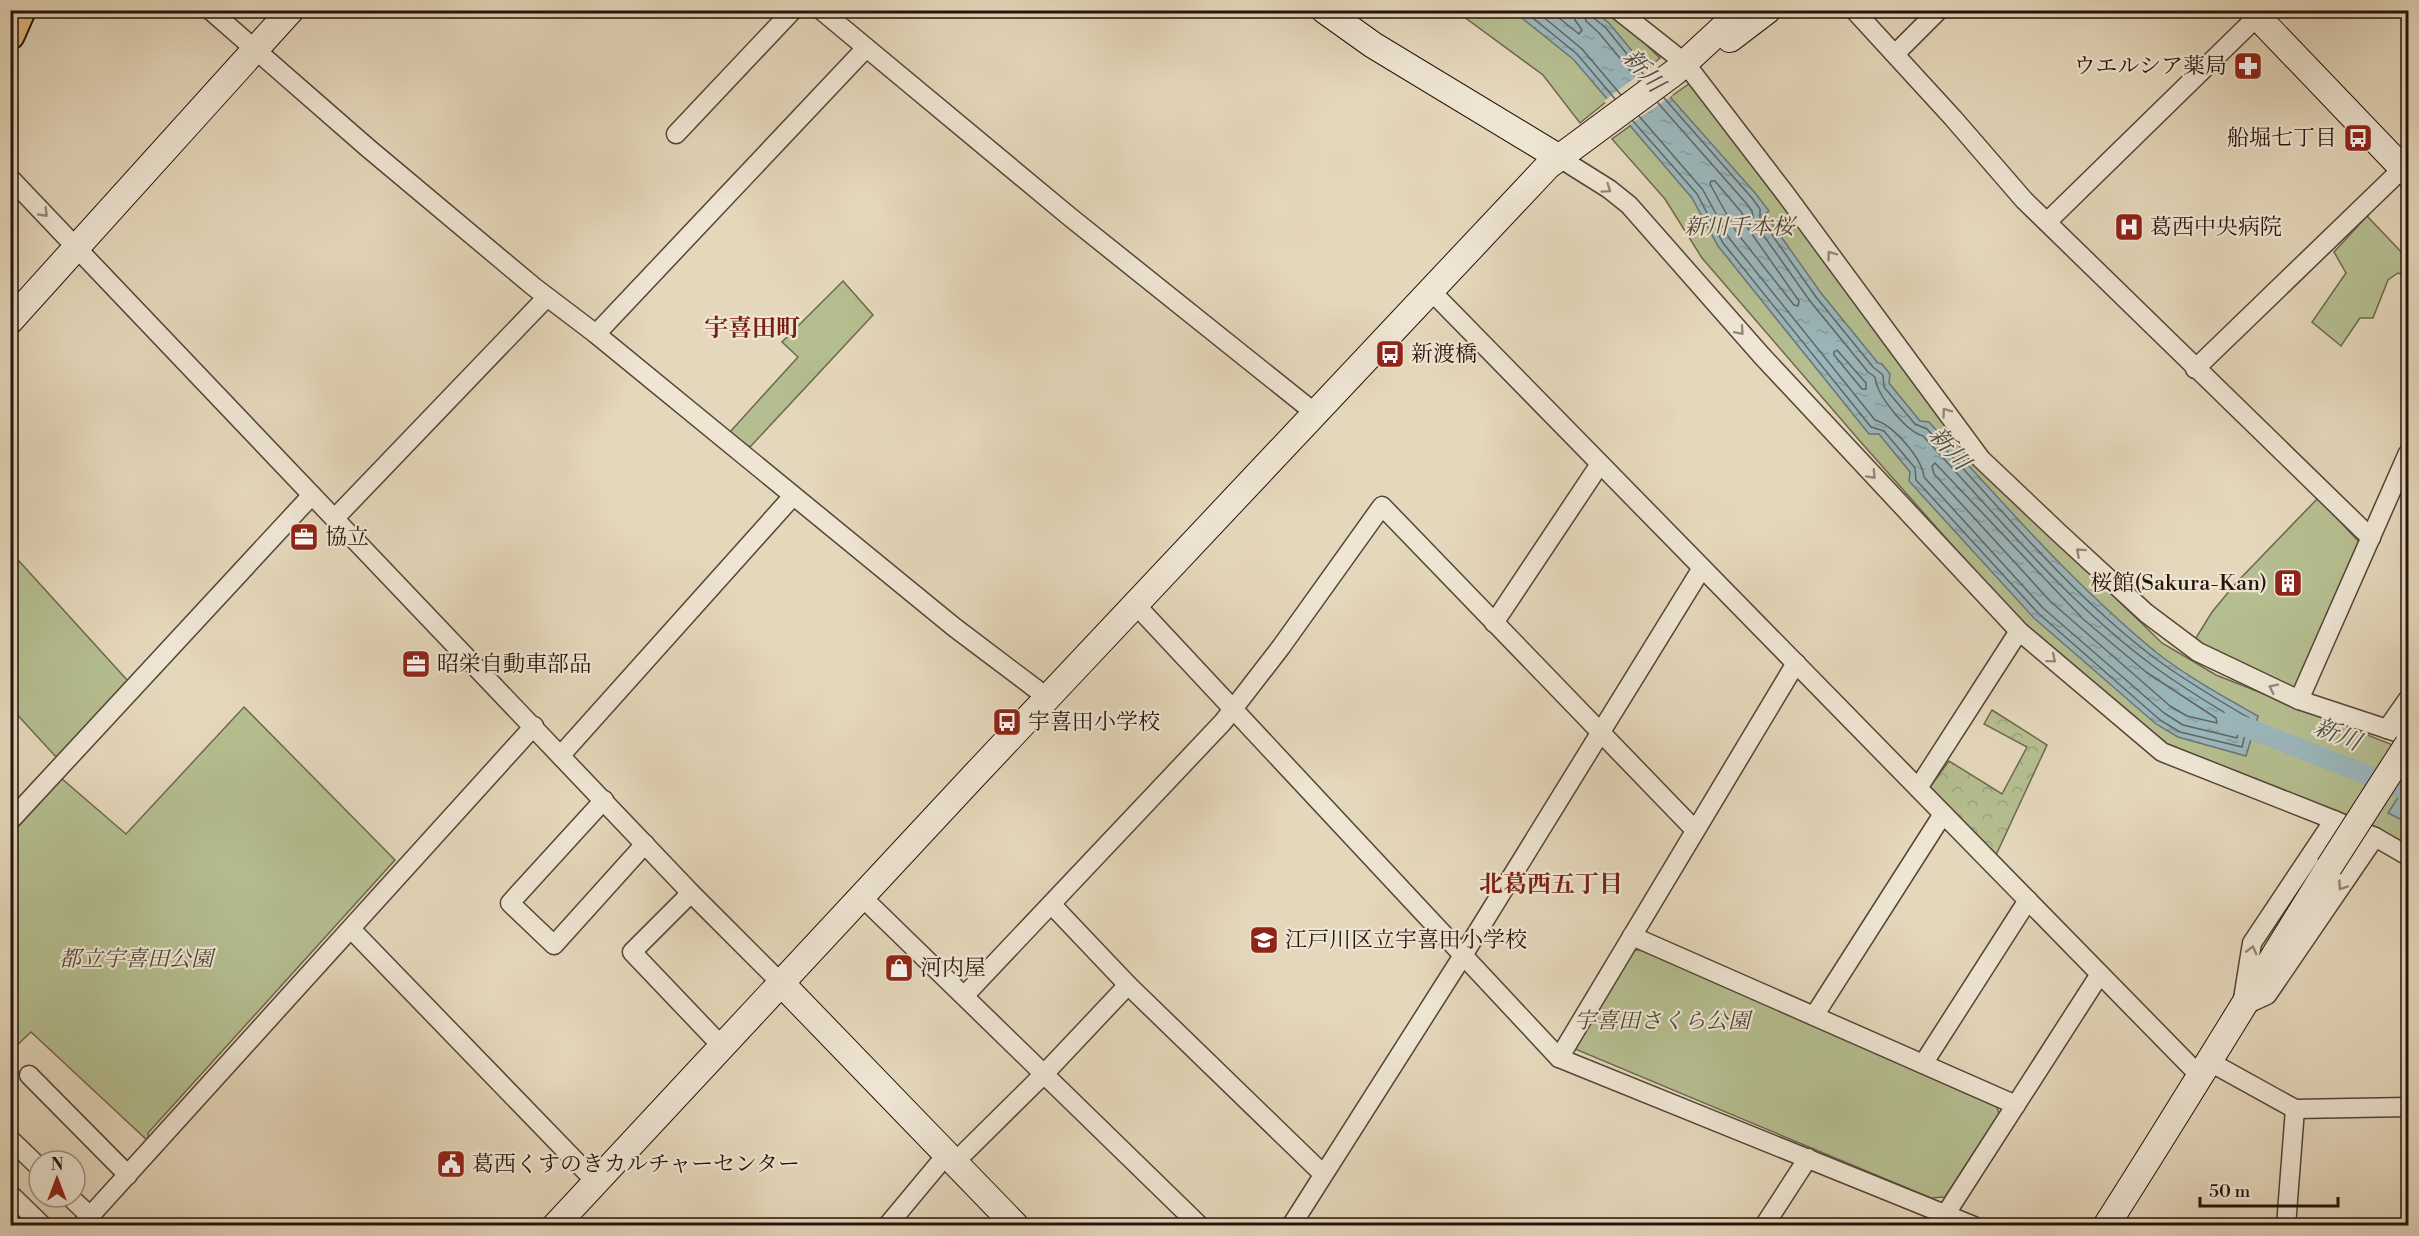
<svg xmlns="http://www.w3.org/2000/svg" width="2419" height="1236" viewBox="0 0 2419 1236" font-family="'Libre Bodoni','Noto Serif JP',serif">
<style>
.forest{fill:url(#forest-crowns);stroke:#6d684e;stroke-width:1.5}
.park{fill:#b5be90;stroke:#6d684e;stroke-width:1.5}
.water{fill:url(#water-ripples);stroke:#6c7575;stroke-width:1.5}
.pier{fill:#e5d7bb}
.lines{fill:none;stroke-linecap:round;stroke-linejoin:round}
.shore{stroke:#606564;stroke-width:1.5}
.canal{stroke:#9bb7bc;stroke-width:20}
.street-casing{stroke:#554437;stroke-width:21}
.secondary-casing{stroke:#25130b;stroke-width:28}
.primary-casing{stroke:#25130b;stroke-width:32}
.street{stroke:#eee5d3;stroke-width:18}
.secondary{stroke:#eee5d3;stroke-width:26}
.primary{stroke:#e2bc7e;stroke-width:28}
.secondary-bridge-casing{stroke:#25130b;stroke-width:28;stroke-linecap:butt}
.secondary-bridge{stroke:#eee5d3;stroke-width:26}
.oneway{stroke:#948679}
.labels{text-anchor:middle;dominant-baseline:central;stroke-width:4.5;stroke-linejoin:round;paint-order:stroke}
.poi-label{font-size:22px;fill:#25130b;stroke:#eee5d3;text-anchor:start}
.park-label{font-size:22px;font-style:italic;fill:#504633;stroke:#eee5d3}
.water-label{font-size:24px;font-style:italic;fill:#4e4c49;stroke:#eee5d3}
.neighbourhood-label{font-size:24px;font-weight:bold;fill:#7a1f14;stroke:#eee5d3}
</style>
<defs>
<pattern id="forest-crowns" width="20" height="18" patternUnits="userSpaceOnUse" patternTransform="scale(1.5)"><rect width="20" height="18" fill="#b5be90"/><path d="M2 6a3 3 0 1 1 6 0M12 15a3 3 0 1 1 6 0" fill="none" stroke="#9ca27b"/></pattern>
<pattern id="water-ripples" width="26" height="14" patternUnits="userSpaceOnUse" patternTransform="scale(1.5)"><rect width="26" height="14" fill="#9bb7bc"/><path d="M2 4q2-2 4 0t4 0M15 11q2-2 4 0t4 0" fill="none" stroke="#859ca0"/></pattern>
</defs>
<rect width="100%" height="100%" fill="#e5d7bb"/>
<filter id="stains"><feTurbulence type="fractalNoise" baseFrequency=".00333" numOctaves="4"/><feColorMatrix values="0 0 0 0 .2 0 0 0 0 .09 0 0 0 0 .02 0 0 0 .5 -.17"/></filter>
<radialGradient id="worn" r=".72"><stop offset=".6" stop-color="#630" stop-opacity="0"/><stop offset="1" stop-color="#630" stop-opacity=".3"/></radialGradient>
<polygon class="forest" points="1992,710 2047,745 1996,855 1930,787 1949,761 2002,794 2027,747 1984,724"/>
<g class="park">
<polygon points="1456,11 1611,11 1660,58 1580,123 1543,75"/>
<polygon points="1690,83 1977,464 2162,643 2216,675 2408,751 2408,852 2162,746 2022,624 1859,440 1702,258 1665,199 1612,139"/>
<polygon points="2367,216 2408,259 2408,277 2398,273 2388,280 2373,318 2360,318 2341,346 2312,322 2346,273 2334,252"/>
<polygon points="843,281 873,315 750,447 729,433 798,357 782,342"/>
<polygon points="2318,498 2361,544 2297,694 2191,646 2212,612 2236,583"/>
<polygon points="11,561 19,561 128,681 57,758 11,708"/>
<polygon points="244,707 395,860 148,1133 148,1141 31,1032 11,1051 11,832 61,778 126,834"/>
<polygon points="1633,950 1644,950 1997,1107 1999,1114 1945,1197 1931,1198 1575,1049"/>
</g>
<g class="water">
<path d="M 1513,11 L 1594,11 L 1609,23 L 1671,98 L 1756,194 L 1769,211 L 1765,214 L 1821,293 L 1878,363 L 1882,364 L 1890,374 L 1889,383 L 1920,421 L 1929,422 C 2002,502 2073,584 2157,653 C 2188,677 2224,697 2258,716 L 2246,756 L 2178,737 L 2156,724 L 2034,618 L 1909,481 L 1910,472 L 1879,434 L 1869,434 L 1718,246 L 1692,198 L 1573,59 Z"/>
<polygon points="2408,782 2408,823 2388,813"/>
</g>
<polygon class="pier" points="1649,67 1673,95 1626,127 1604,101"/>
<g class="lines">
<g class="shore">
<polyline points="1523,10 1577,54 1615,99"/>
<polyline points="1535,10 1582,49 1621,95"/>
<polyline points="1549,10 1579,34 1582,30 1575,20 1574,10"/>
<polyline points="1583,10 1586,21 1599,33 1639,81"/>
<polyline points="1591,10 1592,17 1605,27 1645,76"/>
<path d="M 1639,116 L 1703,190 L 1729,238 L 1875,420 C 1893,425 1922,458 1924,477 L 2043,608 L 2164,713 L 2183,725 L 2237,738 L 2240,722 C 2210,704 2180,686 2152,665 C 2066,601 1996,515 1923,436 C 1906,431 1877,396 1875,377 L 1868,372 L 1810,301 L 1754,222 L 1752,211 L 1746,203 L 1658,103"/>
<path d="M 1633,121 L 1697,194 L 1723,243 L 1871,427 L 1884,431 L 1915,468 L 1916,480 L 2038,613 L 2160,720 L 2180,732 L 2242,747 L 2249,718 C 2218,700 2186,681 2156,659 C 2070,594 2000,508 1927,429 L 1915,424 L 1884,387 L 1883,375 L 1873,367 L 1816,297 L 1760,218 L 1760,209 L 1752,198 L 1664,98"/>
<polygon points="1711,181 1715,181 1742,213 1747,227 1799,301 1798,306 1794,305 1737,233 1710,184"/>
<polygon points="1837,350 1866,383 1866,389 1862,389 1834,355 1834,352"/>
<polygon points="1935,463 2083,619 2146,672 2216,718 2217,723 2187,716 2170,706 2050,601 1934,474 1932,466"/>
</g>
<polyline class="canal" points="2230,721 2408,791"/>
<g class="street-casing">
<g id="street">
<polyline points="210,10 368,148 534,287 596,334 954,627 1048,698"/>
<polyline points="821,10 1070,217 1315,413"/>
<polyline points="1618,10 1685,63 1784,192 1981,459 2058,532 2146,613 2198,652 2299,700 2387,729"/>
<polyline points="1854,10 1953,118 2024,200 2371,538"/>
<polyline points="1895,54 1939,10"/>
<polyline points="676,134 793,10"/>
<polyline points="1558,157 1609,189 1629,205 1762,356 2019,631 2162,752 2334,820 2375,837 2408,856"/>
<polyline points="10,178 691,893 782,984"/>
<polyline points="2047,222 2264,10"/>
<polyline points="1431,291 2200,1076"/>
<polyline points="596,334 866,48"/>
<polyline points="2195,369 2403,168 2407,160"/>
<polyline points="335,518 547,297"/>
<polyline points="1135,604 1559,1058 1974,1226"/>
<polyline points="1494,623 1600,464"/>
<polyline points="2408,699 2387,729 2408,736"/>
<polyline points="2299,700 2408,453"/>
<polyline points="561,755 793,496"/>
<polyline points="1918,788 2019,631"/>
<polyline points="604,800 510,903 554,945 645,844"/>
<polyline points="10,821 312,495"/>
<polyline points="691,893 632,952 713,1037"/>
<polyline points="862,897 1200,1226"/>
<polyline points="1052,905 1128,985 1323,1174"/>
<polyline points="351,929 596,1182"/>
<polyline points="1632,936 2016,1105"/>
<polyline points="965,995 1223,722 1281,647 1382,506 1694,829"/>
<polyline points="2243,999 2252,943 2334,820"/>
<polyline points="2243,1006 2267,995 2375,837"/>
<polyline points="1814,1016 1943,814"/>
<polyline points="1559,1058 1796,663"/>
<polyline points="2210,1062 2295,1109 2408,1107"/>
<polyline points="1923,1064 2028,900"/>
<polyline points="29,1075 128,1175"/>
<polyline points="10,1139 39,1167"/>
<polyline points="955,1162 1045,1073 1128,985"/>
<polyline points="10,1194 43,1226"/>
<polyline points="70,1197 90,1216"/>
<polyline points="81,1226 534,726"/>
<polyline points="887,1226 947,1154"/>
<polyline points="1291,1226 1462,957 1702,568"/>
<polyline points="1764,1226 1808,1158"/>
<polyline points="1938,1226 2100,974"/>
<polyline points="2286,1226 2295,1109"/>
</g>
</g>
<g class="secondary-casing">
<g id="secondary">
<polyline points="1324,10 1373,45 1558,157"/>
<polyline points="2251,10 2408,174"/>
<polyline points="1730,39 1768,10"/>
<polyline points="10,321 291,10"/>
<polyline points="782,984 1016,1226"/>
<polyline points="555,1226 971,779 1548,166 1675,72 1742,10"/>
<path d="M 2106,1226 C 2182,1107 2255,986 2329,867"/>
</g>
</g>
<g class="primary-casing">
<polyline id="primary" points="10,35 21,10"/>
</g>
<use href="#street" class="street"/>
<use href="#secondary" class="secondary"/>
<use href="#primary" class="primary"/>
<g class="secondary-bridge-casing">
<polyline id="secondary-bridge" points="2329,867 2408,744"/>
</g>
<use href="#secondary-bridge" class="secondary-bridge"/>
</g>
<defs><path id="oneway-chevron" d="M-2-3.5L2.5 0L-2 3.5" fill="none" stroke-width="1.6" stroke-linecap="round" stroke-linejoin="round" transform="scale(1.5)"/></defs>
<g class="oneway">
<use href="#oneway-chevron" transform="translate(1607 189) rotate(35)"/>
<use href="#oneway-chevron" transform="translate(44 213) rotate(46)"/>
<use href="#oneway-chevron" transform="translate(1831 255) rotate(-126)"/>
<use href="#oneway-chevron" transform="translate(1740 331) rotate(49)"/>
<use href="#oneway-chevron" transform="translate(1946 412) rotate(-126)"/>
<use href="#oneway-chevron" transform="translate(1872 475) rotate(47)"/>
<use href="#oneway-chevron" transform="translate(2080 552) rotate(-138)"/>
<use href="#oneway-chevron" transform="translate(2052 659) rotate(40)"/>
<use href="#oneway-chevron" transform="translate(2273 688) rotate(-154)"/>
<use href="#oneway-chevron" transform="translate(2342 886) rotate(124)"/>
<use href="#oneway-chevron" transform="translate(2252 950) rotate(-76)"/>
</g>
<defs>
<g id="pharmacy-square" transform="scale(1.5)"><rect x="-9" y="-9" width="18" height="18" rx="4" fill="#8f2418" stroke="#eee5d3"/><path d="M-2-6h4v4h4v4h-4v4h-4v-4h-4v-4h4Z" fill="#fff"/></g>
<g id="bus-square" transform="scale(1.5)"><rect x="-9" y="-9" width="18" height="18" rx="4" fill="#8f2418" stroke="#eee5d3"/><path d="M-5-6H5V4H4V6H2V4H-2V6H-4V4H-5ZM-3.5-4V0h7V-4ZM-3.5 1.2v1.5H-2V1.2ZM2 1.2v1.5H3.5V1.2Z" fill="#fff"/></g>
<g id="hospital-square" transform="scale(1.5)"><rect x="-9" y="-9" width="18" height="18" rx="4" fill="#8f2418" stroke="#eee5d3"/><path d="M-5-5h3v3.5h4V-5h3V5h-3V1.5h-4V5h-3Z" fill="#fff"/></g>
<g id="office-square" transform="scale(1.5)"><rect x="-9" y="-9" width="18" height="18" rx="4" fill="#8f2418" stroke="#eee5d3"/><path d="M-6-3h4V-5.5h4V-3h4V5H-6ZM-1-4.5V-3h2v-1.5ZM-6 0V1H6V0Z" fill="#fff"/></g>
<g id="building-square" transform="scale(1.5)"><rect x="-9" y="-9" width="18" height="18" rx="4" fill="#8f2418" stroke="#eee5d3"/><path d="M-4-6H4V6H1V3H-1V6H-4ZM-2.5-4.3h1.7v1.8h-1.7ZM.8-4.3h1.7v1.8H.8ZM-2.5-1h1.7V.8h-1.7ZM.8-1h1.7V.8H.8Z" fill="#fff"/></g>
<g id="school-square" transform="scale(1.5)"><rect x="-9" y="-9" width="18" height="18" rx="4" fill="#8f2418" stroke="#eee5d3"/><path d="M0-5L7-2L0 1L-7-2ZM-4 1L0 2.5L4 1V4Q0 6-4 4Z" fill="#fff"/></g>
<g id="shop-square" transform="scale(1.5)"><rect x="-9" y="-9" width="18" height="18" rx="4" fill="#8f2418" stroke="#eee5d3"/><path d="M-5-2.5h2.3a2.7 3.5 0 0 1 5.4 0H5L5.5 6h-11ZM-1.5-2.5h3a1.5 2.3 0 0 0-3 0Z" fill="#fff"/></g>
<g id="civic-square" transform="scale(1.5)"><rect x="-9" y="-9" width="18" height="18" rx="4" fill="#8f2418" stroke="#eee5d3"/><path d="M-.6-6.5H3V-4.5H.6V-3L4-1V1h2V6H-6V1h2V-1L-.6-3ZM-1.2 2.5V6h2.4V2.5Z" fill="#fff"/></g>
</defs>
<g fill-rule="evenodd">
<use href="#pharmacy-square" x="2248" y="66"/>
<use href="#bus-square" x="2358" y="138"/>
<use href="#hospital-square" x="2129" y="227"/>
<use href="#bus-square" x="1390" y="354"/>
<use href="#office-square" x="304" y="537"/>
<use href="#building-square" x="2288" y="583"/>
<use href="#office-square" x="416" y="664"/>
<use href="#bus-square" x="1007" y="722"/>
<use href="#school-square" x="1264" y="940"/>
<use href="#shop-square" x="899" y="968"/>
<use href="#civic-square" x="451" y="1164"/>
</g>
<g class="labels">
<g class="poi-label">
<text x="2227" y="66" text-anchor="end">ウエルシア薬局</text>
<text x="2337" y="138" text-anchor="end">船堀七丁目</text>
<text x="2150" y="227">葛西中央病院</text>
<text x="1411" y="354">新渡橋</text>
<text x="325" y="537">協立</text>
<text x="2267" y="583" text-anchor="end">桜館(Sakura-Kan)</text>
<text x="437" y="664">昭栄自動車部品</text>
<text x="1028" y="722">宇喜田小学校</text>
<text x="1285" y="940">江戸川区立宇喜田小学校</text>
<text x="920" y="968">河内屋</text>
<text x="472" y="1164">葛西くすのきカルチャーセンター</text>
</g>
<g class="park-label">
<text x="1739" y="227">新川千本桜</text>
<text x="136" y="959">都立宇喜田公園</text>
<text x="1662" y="1021">宇喜田さくら公園</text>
</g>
<g class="water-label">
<text transform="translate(1643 71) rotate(48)">新川</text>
<text transform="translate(1949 449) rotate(49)">新川</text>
<text transform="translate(2337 735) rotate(22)">新川</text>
</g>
<g class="neighbourhood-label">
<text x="752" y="329">宇喜田町</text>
<text x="1551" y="885">北葛西五丁目</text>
</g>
</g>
<rect width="2419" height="1236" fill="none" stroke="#e5d7bb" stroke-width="36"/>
<rect x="12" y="12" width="2395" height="1212" fill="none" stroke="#25130b" stroke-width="3"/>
<rect x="18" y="18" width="2383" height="1200" fill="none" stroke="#25130b" stroke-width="1.5"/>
<g transform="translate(57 1179)"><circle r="28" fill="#eee5d3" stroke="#9e9183" stroke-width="1.5"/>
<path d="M0-4.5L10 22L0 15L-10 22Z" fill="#8f2418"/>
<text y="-9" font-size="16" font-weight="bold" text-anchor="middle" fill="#25130b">N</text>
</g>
<path d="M2200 1197v9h138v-9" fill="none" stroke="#25130b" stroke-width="3"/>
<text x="2209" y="1197" font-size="18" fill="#25130b" stroke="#eee5d3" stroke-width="4.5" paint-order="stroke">50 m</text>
<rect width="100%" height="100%" filter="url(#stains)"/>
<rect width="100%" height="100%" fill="url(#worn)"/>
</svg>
